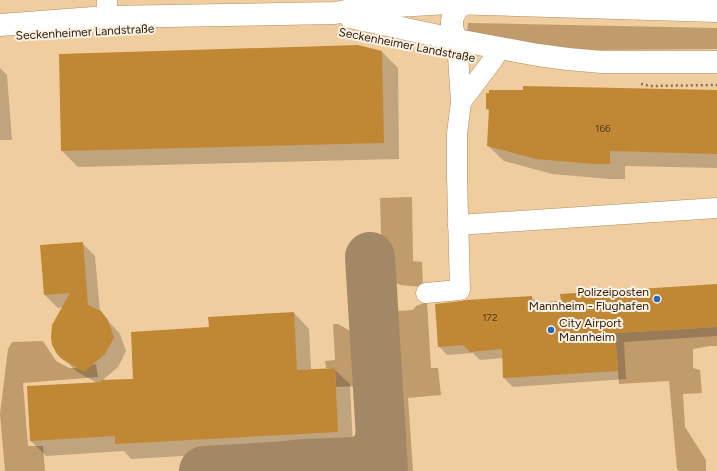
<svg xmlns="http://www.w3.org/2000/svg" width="717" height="471" viewBox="0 0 717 471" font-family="Figtree,sans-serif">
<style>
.green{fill:#c09c6d}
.shadow{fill:#0003}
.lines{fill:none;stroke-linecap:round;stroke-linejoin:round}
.taxiway{stroke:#a38865;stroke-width:50}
.building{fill:#c08834}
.minor-casing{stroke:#b18f63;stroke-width:21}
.major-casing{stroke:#b18f63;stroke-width:23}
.path{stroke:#876f50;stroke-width:2.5;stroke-dasharray:2 3;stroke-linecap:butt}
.minor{stroke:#fff;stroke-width:20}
.major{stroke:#fff;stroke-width:22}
.poi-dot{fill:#206ab9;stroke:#fdf2e4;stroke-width:1.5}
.labels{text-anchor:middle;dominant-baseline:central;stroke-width:4;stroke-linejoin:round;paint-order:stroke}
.number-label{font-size:10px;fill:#523a18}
.street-label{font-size:12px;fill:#2e200e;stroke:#fdf2e4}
.poi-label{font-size:12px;fill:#2e200e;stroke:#fdf2e4;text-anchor:end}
</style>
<rect width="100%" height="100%" fill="#f0cd9e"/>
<g class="green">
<polygon points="468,23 717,28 717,49 588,50 523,43 467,32"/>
<polygon points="412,197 413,261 422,262 423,287 400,285 389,279 382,269 380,198"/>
<polygon points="427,302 431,368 438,368 441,395 408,398 413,471 397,471 390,316 399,311 413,310 416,306"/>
<polygon points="333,324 338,324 350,331 360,344 363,386 336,387 335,368 326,368 325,361 335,360"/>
<polygon points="717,327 717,346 710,346 693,349 693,368 700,370 702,393 683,394 685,427 706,460 706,471 679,471 677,469 669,381 619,384 618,371 615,333"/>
<polygon points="43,341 56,361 69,368 82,368 96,364 98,377 23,383 28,446 43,446 45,471 5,471 0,414 8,349 12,342"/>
</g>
<g class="shadow">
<polygon points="382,52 398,68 399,159 78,167 62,151"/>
<polygon points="0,68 7,75 12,140 0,140"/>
<polygon points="717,91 717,168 625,166 625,179 610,179 552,174 504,161 488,146 490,112 487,109"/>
<polygon points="82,243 95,256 100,312 120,334 126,351 118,367 98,384 103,383 101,381 134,380 210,328 294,313 309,329 311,370 334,369 350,384 353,446 131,459 124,451 46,456 31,441 97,383 76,371 58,353 63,307 58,308 45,295 41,246"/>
<polygon points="717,285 717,336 624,342 626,379 513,387 504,378 503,358 480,360 473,353 447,355 439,346 531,297 538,303 562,302"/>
</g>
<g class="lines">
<g class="taxiway">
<polyline points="370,257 383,471"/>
<path d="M 274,467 L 303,464 L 357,462 C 371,458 379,448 381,434"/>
<polyline points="204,471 274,467 287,469 290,471"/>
</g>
</g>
<g class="building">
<polygon points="358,45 382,51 384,143 61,151 59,54"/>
<polygon points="523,86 717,90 717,154 610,151 610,164 594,164 536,159 487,146 489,109 486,109 486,93 489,93 489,90 523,90"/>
<polygon points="83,242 88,305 101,311 108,320 114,338 105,354 84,372 62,359 57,354 52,345 51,338 52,325 70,293 44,295 40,245"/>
<polygon points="717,284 717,327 615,333 618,371 503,378 502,349 470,352 463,345 438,347 435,304 461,301 466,300 532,296 532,303 561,301 560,294"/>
<polygon points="294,312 297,370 335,368 338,432 115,444 115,436 30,441 27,386 102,382 99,380 133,379 131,332 209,327 208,317"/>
</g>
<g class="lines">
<g class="minor-casing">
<g id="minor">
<polyline points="107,0 107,17"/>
<polyline points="461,102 492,61 500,48"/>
<polyline points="458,225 717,208"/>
<polyline points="426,293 460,290 457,176 457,134 461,102 457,40"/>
</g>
</g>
<g class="major-casing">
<g id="major">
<polyline points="350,17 457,40 538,55 568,59 602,62 717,62"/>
<polyline points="0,25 107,17 335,13 363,8 448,3 717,11"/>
<path d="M 457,40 C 449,26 450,14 463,4"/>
</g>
</g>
<polyline class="path" points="641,84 651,86 717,85"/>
<use href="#minor" class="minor"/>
<use href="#major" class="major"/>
</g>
<g class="poi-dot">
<circle cx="657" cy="299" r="4"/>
<circle cx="551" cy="330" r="4"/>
</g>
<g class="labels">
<g class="number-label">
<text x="603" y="128">166</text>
<text x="490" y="317">172</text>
</g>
<g class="street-label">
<text transform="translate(85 32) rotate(-3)">Seckenheimer Landstraße</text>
<text transform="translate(407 45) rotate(11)">Seckenheimer Landstraße</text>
</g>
<g class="poi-label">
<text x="649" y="292">Polizeiposten<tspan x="649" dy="14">Mannheim - Flughafen</tspan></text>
<text x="559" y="323" text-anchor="start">City Airport<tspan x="559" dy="14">Mannheim</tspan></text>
</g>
</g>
</svg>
